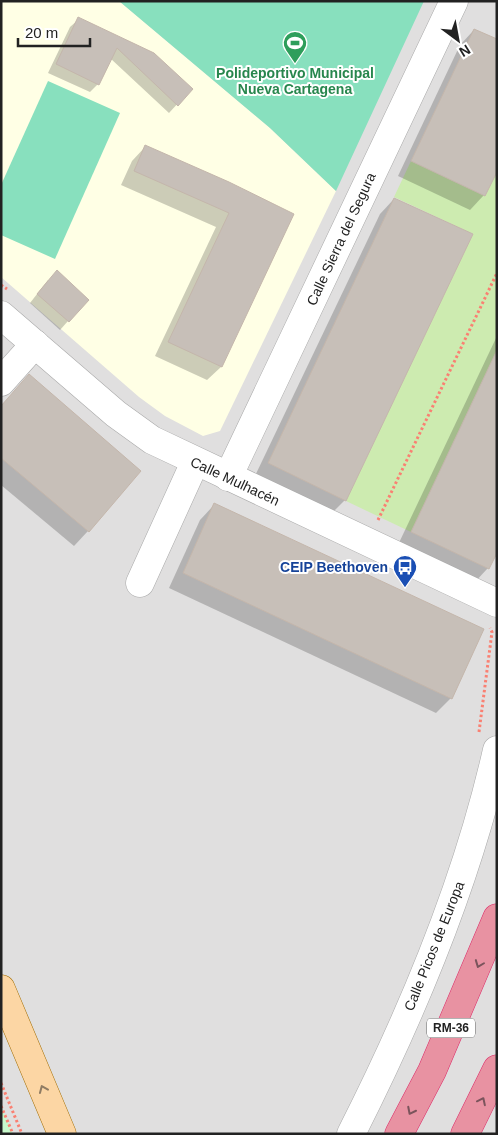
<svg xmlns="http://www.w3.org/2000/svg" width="498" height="1135" viewBox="0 0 498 1135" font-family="Arial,sans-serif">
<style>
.residential{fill:#e0dfdf}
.education{fill:#ffffe5}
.grass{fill:#cdebb0}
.park{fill:#c8facc}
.pitch{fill:#88e0be}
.shadow{fill:#0003}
.building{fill:#c7bfb8;stroke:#c4b6ab}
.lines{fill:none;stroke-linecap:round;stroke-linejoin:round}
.minor-casing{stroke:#a9a9a9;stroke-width:29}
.major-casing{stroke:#a06b00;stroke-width:29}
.highway-casing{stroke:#dc2a67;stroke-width:29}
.path{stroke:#fa8072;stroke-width:3;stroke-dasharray:2.5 2.5;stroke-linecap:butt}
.minor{stroke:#fff;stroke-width:28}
.major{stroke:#fcd6a4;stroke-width:28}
.highway{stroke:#e892a2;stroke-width:28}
.oneway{stroke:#7b545c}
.oneway2{stroke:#8f7c63}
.labels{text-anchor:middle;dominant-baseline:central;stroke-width:4;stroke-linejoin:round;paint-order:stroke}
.shield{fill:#fff;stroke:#646464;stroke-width:1}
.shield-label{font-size:12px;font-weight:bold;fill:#222}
.leisure-label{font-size:14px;font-weight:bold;fill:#27864d;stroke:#fff}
.street-label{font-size:14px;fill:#222;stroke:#fff}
.transit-label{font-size:14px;font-weight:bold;fill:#164399;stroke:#fff;text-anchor:end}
</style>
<rect width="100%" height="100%" fill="#f2efe9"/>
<rect class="residential" x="1" y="1" width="496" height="1133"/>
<polygon class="education" points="1,1 119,1 270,128 336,191 220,431 203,436 165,416 139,397 1,277"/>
<polygon class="grass" points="411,161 485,196 497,172 497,350 411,532 346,501 473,234 394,197"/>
<polygon class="park" points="1,1106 13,1134 1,1134"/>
<g class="pitch">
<polygon points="119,1 424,1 336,191 270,128"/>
<polygon points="48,81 120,113 55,259 1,235 1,185"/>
</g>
<g class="shadow">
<polygon points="79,19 191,89 169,113 110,58 98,84 90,92 48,73 70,27"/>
<polygon points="474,30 484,195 470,210 398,176 460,45"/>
<polygon points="145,147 293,215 221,367 207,380 155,356 216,227 121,185 132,161"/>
<polygon points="394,199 345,500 330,515 254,478 380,214"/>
<polygon points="48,280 68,321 60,330 30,303"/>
<polygon points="497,336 497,550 488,568 474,583 397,547"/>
<polygon points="1,406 88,531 74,546 1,485"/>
<polygon points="214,505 451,698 436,713 169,588 200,520"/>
</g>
<g class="building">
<polygon points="78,17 154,53 193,89 178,106 117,48 99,85 56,64"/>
<polygon points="474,29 497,39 497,172 485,196 411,161"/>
<polygon points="145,145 229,182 294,214 222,367 168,342 229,213 134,171"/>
<polygon points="394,198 473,234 346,501 268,463"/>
<polygon points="57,270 89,300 69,322 37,294"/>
<polygon points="497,350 497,553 489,569 411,532"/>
<polygon points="29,374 141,471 89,532 1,458 1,406"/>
<polygon points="214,503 484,629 452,699 183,573"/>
</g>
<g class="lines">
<g class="minor-casing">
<g id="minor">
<polyline points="1,315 116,414 152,440 497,603"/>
<polyline points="1,382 35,344"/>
<polyline points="228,477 454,1"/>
<polyline points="140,583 195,462"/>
<path d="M 351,1134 C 413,1012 467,883 497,750"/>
</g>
</g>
<g class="major-casing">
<polyline id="major" points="1,989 62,1134"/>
</g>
<g class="highway-casing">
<g id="highway">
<polyline points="399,1134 432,1071 497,918"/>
<polyline points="465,1134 497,1069"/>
</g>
</g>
<g class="path">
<polyline points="1,285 7,289"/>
<polyline points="378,520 497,273"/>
<polyline points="479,732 492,632 490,628"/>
<polyline points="1,1083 22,1134"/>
<polyline points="1,1106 13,1134"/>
</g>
<use href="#minor" class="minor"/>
<use href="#major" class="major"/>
<use href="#highway" class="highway"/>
</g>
<defs><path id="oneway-chevron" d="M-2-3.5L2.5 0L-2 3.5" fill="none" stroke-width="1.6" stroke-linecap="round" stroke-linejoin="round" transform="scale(1.25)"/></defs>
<g class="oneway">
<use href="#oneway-chevron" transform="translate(479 964) rotate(111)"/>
<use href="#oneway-chevron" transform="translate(482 1101) rotate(-64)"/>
<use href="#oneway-chevron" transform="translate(411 1111) rotate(117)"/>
</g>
<use class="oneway2" href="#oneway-chevron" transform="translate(43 1089) rotate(-113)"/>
<defs>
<g id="stadium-pin" transform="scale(1.25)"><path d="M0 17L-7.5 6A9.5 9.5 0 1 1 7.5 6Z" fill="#2e9e5b" stroke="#fff"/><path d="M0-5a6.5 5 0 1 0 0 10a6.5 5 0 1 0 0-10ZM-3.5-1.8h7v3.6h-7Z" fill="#fff"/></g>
<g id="bus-pin" transform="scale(1.25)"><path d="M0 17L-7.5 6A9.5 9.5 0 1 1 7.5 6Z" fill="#1a4fb4" stroke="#fff"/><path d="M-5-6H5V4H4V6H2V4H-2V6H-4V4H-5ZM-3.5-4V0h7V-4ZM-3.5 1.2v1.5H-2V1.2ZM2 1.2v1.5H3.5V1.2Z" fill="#fff"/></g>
</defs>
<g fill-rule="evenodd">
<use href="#stadium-pin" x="295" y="43"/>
<use href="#bus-pin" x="405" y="567"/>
</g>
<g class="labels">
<rect class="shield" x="427" y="1018.5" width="48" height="19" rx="4"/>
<g class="shield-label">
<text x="451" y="1028">RM-36</text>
</g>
<g class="leisure-label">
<text x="295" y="73">Polideportivo Municipal<tspan x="295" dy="16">Nueva Cartagena</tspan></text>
</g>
<g class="street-label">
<text transform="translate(341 239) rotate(-65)">Calle Sierra del Segura</text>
<text transform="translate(235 481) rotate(25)">Calle Mulhacén</text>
<text transform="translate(434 946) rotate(-68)">Calle Picos de Europa</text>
</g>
<g class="transit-label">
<text x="388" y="567">CEIP Beethoven</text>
</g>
</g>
<rect width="498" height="1135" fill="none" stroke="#222222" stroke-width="5"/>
<g transform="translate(458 40) rotate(148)" stroke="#ffffff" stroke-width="4" paint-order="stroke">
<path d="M0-4L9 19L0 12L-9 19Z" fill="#222222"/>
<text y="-8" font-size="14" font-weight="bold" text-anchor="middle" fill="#222222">N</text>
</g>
<path d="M18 38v8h72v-8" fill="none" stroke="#222222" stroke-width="2.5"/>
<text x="25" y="38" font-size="15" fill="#222222" stroke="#ffffff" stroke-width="4" paint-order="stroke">20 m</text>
</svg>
